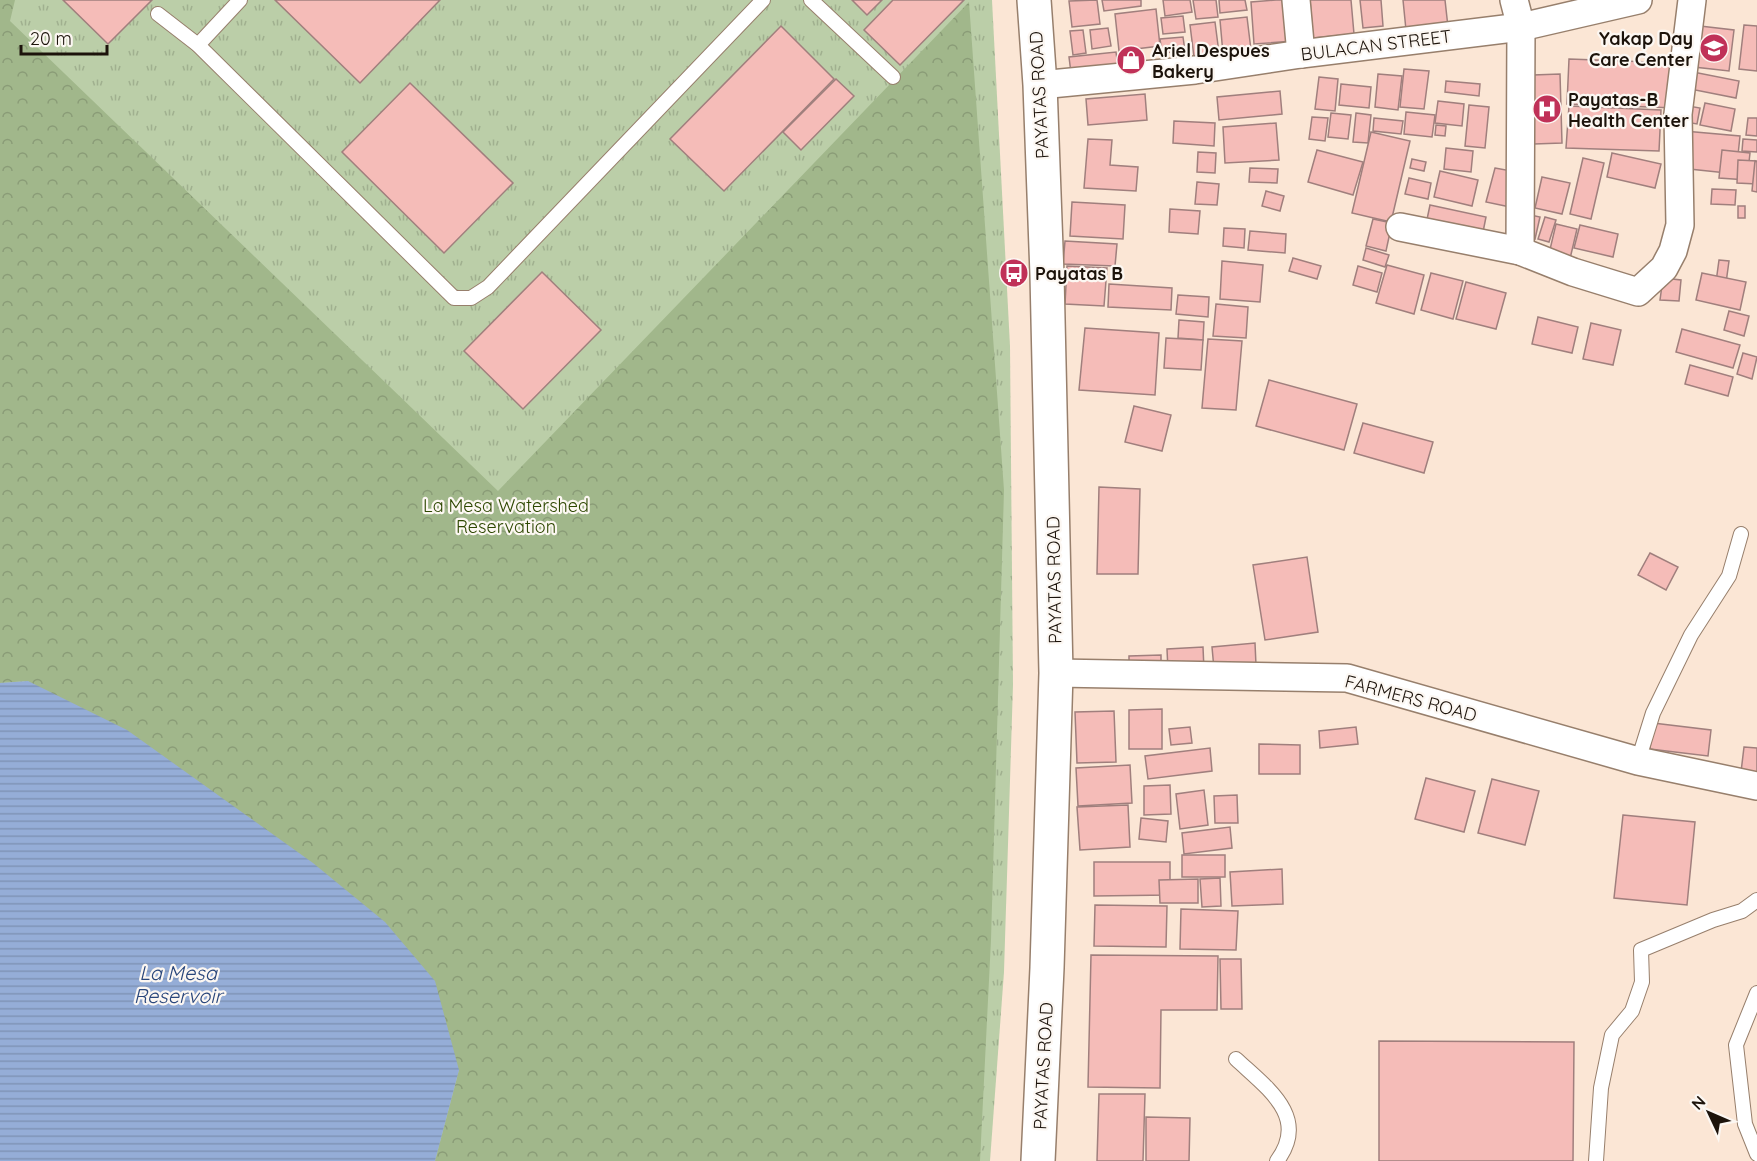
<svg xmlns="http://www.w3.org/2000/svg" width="1757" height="1161" viewBox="0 0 1757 1161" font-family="Quicksand,sans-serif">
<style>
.grass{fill:url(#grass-tufts)}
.forest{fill:url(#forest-crowns)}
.water{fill:url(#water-rules)}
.building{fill:#f5bcb8;stroke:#a07f7d;stroke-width:1.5}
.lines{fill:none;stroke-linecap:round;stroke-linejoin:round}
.lane-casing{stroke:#977f6c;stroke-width:16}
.street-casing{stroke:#977f6c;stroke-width:30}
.primary-casing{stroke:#977f6c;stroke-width:36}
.lane{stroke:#fff;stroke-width:14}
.street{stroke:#fff;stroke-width:27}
.primary{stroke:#fff;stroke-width:33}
.labels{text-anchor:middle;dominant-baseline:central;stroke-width:4.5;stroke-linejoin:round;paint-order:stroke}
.poi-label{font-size:18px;font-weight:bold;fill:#1c130b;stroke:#fcf7f2;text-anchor:start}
.street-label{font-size:18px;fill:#1c130b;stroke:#fcf7f2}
.park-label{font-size:18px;fill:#2d4700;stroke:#fcf7f2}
.water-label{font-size:20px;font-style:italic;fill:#29467b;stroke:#fcf7f2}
</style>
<defs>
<pattern id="grass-tufts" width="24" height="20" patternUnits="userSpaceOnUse" patternTransform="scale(1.5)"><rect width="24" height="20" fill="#bbcea8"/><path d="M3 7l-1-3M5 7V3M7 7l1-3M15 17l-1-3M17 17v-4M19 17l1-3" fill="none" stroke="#a0b08f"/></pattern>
<pattern id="forest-crowns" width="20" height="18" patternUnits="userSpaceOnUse" patternTransform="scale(1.5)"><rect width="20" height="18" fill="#a1b78b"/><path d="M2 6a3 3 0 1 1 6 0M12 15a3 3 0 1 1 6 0" fill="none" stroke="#8a9c77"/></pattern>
<pattern id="water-rules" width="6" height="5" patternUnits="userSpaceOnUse" patternTransform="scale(1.5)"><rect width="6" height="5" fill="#95add7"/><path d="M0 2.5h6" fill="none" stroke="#8094b7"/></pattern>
</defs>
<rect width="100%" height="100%" fill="#fbe6d5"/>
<polygon class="grass" points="0,0 992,0 1010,346 1013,685 1004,972 990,1161 0,1161"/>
<polygon class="forest" points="0,0 15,0 10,21 498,491 969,2 1004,490 991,940 980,1161 435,1161 459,1070 28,681 0,683"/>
<polygon class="water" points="28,681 127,730 313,863 385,922 435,981 459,1070 435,1161 0,1161 0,683"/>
<g class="building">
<polygon points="63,0 152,0 108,44"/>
<polygon points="275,0 440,0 360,83"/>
<polygon points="852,0 882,0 867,15"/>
<polygon points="893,0 964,0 900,65 864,30"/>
<polygon points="1097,0 1100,24 1072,27 1069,1"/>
<polygon points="1102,0 1141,0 1141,6 1104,11"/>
<polygon points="1163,0 1190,0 1192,12 1165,16"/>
<polygon points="1193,0 1216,0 1218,17 1196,19"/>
<polygon points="1219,0 1245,0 1247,10 1220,13"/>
<polygon points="1276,0 1291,0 1294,41 1254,44 1251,2"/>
<polygon points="1310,0 1351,0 1354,34 1313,38"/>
<polygon points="1360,0 1381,0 1383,26 1363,28"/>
<polygon points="1403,0 1445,0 1448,27 1406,30"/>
<polygon points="1156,9 1160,46 1119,51 1115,14"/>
<polygon points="1183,16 1185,32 1163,34 1161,18"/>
<polygon points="1247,17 1251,50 1223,54 1220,20"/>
<polygon points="1215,22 1219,53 1194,57 1190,25"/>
<polygon points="1744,25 1757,26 1757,71 1739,69"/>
<polygon points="781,26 834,79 724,191 670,139"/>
<polygon points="1700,26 1734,30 1729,71 1694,67"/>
<polygon points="1108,28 1111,46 1092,49 1090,30"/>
<polygon points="1083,30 1086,53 1073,55 1070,31"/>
<polygon points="1183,37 1185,51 1162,53 1160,39"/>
<polygon points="1116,52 1118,67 1071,73 1069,57"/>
<polygon points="1569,59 1677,63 1676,108 1567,104"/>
<polygon points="1404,69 1429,71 1424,109 1400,107"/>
<polygon points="1688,71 1739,81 1736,98 1685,88"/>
<polygon points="1378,74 1402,76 1398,110 1375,107"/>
<polygon points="1560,74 1562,143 1534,144 1533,75"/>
<polygon points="1319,77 1338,79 1335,111 1315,109"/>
<polygon points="836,79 854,96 801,150 783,132"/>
<polygon points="1446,81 1480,84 1479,96 1445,92"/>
<polygon points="410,83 513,183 444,253 342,152"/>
<polygon points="1341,84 1371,87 1369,108 1339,105"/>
<polygon points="1280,91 1282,114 1219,120 1217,97"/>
<polygon points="1145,94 1147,120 1088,125 1086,99"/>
<polygon points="1438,101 1464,104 1462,126 1435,123"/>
<polygon points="1705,103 1735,109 1731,131 1700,125"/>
<polygon points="1469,105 1489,107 1485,148 1465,146"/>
<polygon points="1683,105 1700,108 1697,124 1680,121"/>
<polygon points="1569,106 1661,110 1659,151 1566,148"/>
<polygon points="1406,112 1435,115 1432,137 1404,134"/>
<polygon points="1331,113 1351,115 1348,139 1328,137"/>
<polygon points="1356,113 1371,115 1368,143 1353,142"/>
<polygon points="1312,117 1328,118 1325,141 1309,139"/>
<polygon points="1374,118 1403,121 1401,134 1373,131"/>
<polygon points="1748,118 1757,118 1757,136 1746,135"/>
<polygon points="1174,121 1215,123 1214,146 1173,143"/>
<polygon points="1276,123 1279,160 1225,163 1223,127"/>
<polygon points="1436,125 1446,126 1445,136 1435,135"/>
<polygon points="1684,131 1740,136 1736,174 1680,168"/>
<polygon points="1371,132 1410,141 1391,222 1352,213"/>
<polygon points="1088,139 1112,140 1110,165 1138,167 1136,191 1084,188"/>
<polygon points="1743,139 1757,140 1757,152 1742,151"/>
<polygon points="1446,148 1473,151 1471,172 1444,169"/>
<polygon points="1317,150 1363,162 1353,195 1308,182"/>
<polygon points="1722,150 1750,153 1747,180 1719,178"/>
<polygon points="1198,152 1216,153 1215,173 1197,172"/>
<polygon points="1612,153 1661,164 1655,188 1607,177"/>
<polygon points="1583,158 1604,163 1591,219 1570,214"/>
<polygon points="1412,159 1426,162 1424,171 1410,168"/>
<polygon points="1738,160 1757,161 1757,184 1737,183"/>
<polygon points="1755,161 1757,162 1757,192 1752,191"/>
<polygon points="1250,168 1278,169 1277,183 1249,182"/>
<polygon points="1495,168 1517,172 1515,208 1486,202"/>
<polygon points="1440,171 1478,180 1472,206 1434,197"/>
<polygon points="1542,177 1570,183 1562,214 1535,208"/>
<polygon points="1409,178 1431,183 1428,199 1405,194"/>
<polygon points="1197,182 1219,184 1217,205 1195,204"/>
<polygon points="1712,189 1736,190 1735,205 1711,204"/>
<polygon points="1266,191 1284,196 1280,211 1262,206"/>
<polygon points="1072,202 1125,205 1123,239 1070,236"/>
<polygon points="1430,205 1486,217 1481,242 1425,229"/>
<rect x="1738" y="206" width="7" height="12"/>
<polygon points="1170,209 1200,211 1198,234 1169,232"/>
<polygon points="1526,214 1540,217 1535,239 1521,236"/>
<polygon points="1545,217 1556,220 1549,242 1538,239"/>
<polygon points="1373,219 1392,223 1386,251 1366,246"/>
<polygon points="1556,224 1577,229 1569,263 1548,258"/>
<polygon points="1580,225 1618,234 1613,257 1574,248"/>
<polygon points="1224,228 1245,229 1244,248 1223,246"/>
<polygon points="1250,231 1286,234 1285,253 1248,250"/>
<polygon points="1065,241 1117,244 1115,266 1063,264"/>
<polygon points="1366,248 1389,255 1385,267 1363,260"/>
<polygon points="1293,258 1321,266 1317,279 1289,271"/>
<polygon points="1719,260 1729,261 1726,283 1716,282"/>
<polygon points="1222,261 1263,265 1260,302 1220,299"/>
<polygon points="1387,265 1424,275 1414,314 1376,303"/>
<polygon points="1067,266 1107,268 1104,306 1065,304"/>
<polygon points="1358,266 1382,273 1377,292 1353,285"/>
<polygon points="542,272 601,330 523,409 464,351"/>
<polygon points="1431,273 1463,281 1453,319 1421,310"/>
<polygon points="1702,273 1746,282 1740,310 1696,300"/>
<polygon points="1663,278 1681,280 1679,301 1660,300"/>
<polygon points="1466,282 1506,293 1496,329 1456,319"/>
<polygon points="1109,284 1172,288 1171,310 1108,307"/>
<polygon points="1178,295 1209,297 1208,317 1176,314"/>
<polygon points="1216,304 1248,307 1246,338 1213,336"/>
<polygon points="1729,311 1749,316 1744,336 1724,330"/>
<polygon points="1538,317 1578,327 1572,353 1532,344"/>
<polygon points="1179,320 1204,322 1203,340 1178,338"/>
<polygon points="1591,323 1621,330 1613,365 1583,359"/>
<polygon points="1085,328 1159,333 1155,395 1079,390"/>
<polygon points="1682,329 1740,345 1733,368 1676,352"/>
<polygon points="1166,338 1203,340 1201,370 1164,368"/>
<polygon points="1208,339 1242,341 1236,410 1202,408"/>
<polygon points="1743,353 1757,357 1752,379 1737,374"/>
<polygon points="1690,365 1733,377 1728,396 1685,384"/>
<polygon points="1269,380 1357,404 1344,450 1256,426"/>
<polygon points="1134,406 1171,415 1162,451 1125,442"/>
<polygon points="1363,423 1433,442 1424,473 1354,453"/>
<polygon points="1099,487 1140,489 1138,574 1097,574"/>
<polygon points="1650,553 1678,567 1666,590 1638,575"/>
<polygon points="1307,557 1318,632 1265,640 1253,565"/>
<polygon points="1255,643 1256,665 1214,669 1212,647"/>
<polygon points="1203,647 1204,670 1168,671 1167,649"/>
<polygon points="1161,655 1161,669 1129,670 1129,656"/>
<polygon points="1162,709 1162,749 1129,749 1129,710"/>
<polygon points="1114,711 1116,762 1077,763 1075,712"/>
<polygon points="1653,723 1711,730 1708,756 1650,749"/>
<polygon points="1190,727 1192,743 1171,745 1169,729"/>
<polygon points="1356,727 1358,744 1320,748 1319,731"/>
<polygon points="1259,744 1300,745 1300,774 1259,774"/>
<polygon points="1744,747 1757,748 1757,774 1741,772"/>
<polygon points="1210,748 1212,771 1148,779 1145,756"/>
<polygon points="1130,765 1132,803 1078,806 1076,768"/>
<polygon points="1426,778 1475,791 1464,832 1415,819"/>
<polygon points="1492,779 1539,791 1525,845 1478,833"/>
<polygon points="1170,785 1171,814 1144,815 1144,786"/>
<polygon points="1204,790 1208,825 1180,829 1176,794"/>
<polygon points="1237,795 1238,823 1215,823 1214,796"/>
<polygon points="1128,805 1130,847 1080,850 1077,807"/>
<polygon points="1623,815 1695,822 1687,905 1614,898"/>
<polygon points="1141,818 1168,821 1166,842 1139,839"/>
<polygon points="1230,827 1232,848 1184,854 1182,833"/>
<rect x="1182" y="855" width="43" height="22"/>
<polygon points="1094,862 1170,862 1170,895 1094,896"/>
<polygon points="1282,869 1283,904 1232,906 1230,872"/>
<polygon points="1220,878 1221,906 1202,907 1200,879"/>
<polygon points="1198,879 1198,903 1160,903 1159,880"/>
<polygon points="1095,905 1167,906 1166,947 1094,946"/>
<polygon points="1181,909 1238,911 1236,950 1180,949"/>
<polygon points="1091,955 1218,956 1217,1010 1161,1010 1160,1088 1088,1087"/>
<polygon points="1220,959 1241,959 1242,1009 1221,1009"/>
<polygon points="1379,1041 1574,1042 1573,1161 1379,1161"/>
<polygon points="1099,1094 1145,1094 1143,1161 1097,1161"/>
<polygon points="1146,1117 1190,1118 1189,1161 1146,1161"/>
</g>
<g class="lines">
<g class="lane-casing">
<g id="lane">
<polyline points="811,0 893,77"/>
<polyline points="158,14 198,45 454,298 471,298 488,287 763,0"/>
<polyline points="198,45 240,0"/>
<polyline points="1638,761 1653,713 1691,635 1729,576 1741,534"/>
<polyline points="1757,993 1736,1045 1745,1124 1757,1154"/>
<path d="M 1236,1059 C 1267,1088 1310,1117 1277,1161"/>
<polyline points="1596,1161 1601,1088 1612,1035 1632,1011 1642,982 1641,950 1713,920 1742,911 1757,900"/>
</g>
</g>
<g class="street-casing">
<g id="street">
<polyline points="1296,0 1301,54"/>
<polyline points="1514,0 1521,27 1520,251"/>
<polyline points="1040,85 1195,70 1301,54 1521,27 1638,0"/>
<polyline points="1400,227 1520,251 1573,272 1638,292 1664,268 1673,251 1680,225 1678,114 1692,0"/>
<polyline points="1056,673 1347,678 1638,761 1757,786"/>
</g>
</g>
<g class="primary-casing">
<polyline id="primary" points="1034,0 1040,85 1047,275 1056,673 1047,968 1038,1161"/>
</g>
<use href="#lane" class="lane"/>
<use href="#street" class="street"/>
<use href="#primary" class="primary"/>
</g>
<defs>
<g id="school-disc" transform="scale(1.5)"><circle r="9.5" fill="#c03158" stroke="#fcf7f2"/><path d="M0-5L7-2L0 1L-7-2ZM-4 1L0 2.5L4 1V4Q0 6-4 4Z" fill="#fff"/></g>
<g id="shop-disc" transform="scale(1.5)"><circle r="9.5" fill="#c03158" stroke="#fcf7f2"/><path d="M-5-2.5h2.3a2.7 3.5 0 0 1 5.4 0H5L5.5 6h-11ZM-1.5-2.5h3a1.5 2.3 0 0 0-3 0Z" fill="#fff"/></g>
<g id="hospital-disc" transform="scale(1.5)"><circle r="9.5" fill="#c03158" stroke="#fcf7f2"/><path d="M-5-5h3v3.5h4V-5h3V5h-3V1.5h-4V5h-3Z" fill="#fff"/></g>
<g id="bus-disc" transform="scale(1.5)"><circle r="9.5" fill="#c03158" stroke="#fcf7f2"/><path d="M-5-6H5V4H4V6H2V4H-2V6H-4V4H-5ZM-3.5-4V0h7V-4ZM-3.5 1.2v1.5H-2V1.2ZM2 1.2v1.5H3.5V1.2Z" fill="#fff"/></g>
</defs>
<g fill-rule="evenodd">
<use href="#school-disc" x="1714" y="48"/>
<use href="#shop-disc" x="1131" y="60"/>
<use href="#hospital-disc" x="1547" y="109"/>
<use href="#bus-disc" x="1014" y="273"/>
</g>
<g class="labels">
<g class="poi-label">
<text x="1693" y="38" text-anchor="end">Yakap Day<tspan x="1693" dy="21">Care Center</tspan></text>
<text x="1152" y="50">Ariel Despues<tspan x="1152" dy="21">Bakery</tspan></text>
<text x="1568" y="99">Payatas-B<tspan x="1568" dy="21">Health Center</tspan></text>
<text x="1035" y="273">Payatas B</text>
</g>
<g class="street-label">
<text transform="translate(1376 45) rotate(-7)">BULACAN STREET</text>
<text transform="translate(1039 95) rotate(-93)">PAYATAS ROAD</text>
<text transform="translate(1054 580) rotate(-91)">PAYATAS ROAD</text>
<text transform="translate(1411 698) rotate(15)">FARMERS ROAD</text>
<text transform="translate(1043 1066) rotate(-87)">PAYATAS ROAD</text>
</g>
<g class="park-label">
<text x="506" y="505">La Mesa Watershed<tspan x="506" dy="21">Reservation</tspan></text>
</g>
<g class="water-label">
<text x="178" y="972">La Mesa<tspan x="178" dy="23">Reservoir</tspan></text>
</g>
</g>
<g transform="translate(1709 1113) rotate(314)" stroke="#fcf7f2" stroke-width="4.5" paint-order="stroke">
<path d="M0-4.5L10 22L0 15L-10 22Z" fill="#1c130b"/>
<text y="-9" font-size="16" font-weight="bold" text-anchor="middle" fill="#1c130b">N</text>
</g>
<path d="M21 45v9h86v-9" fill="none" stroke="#1c130b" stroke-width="3"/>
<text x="30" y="45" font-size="18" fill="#1c130b" stroke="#fcf7f2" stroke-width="4.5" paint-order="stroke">20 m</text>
</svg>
